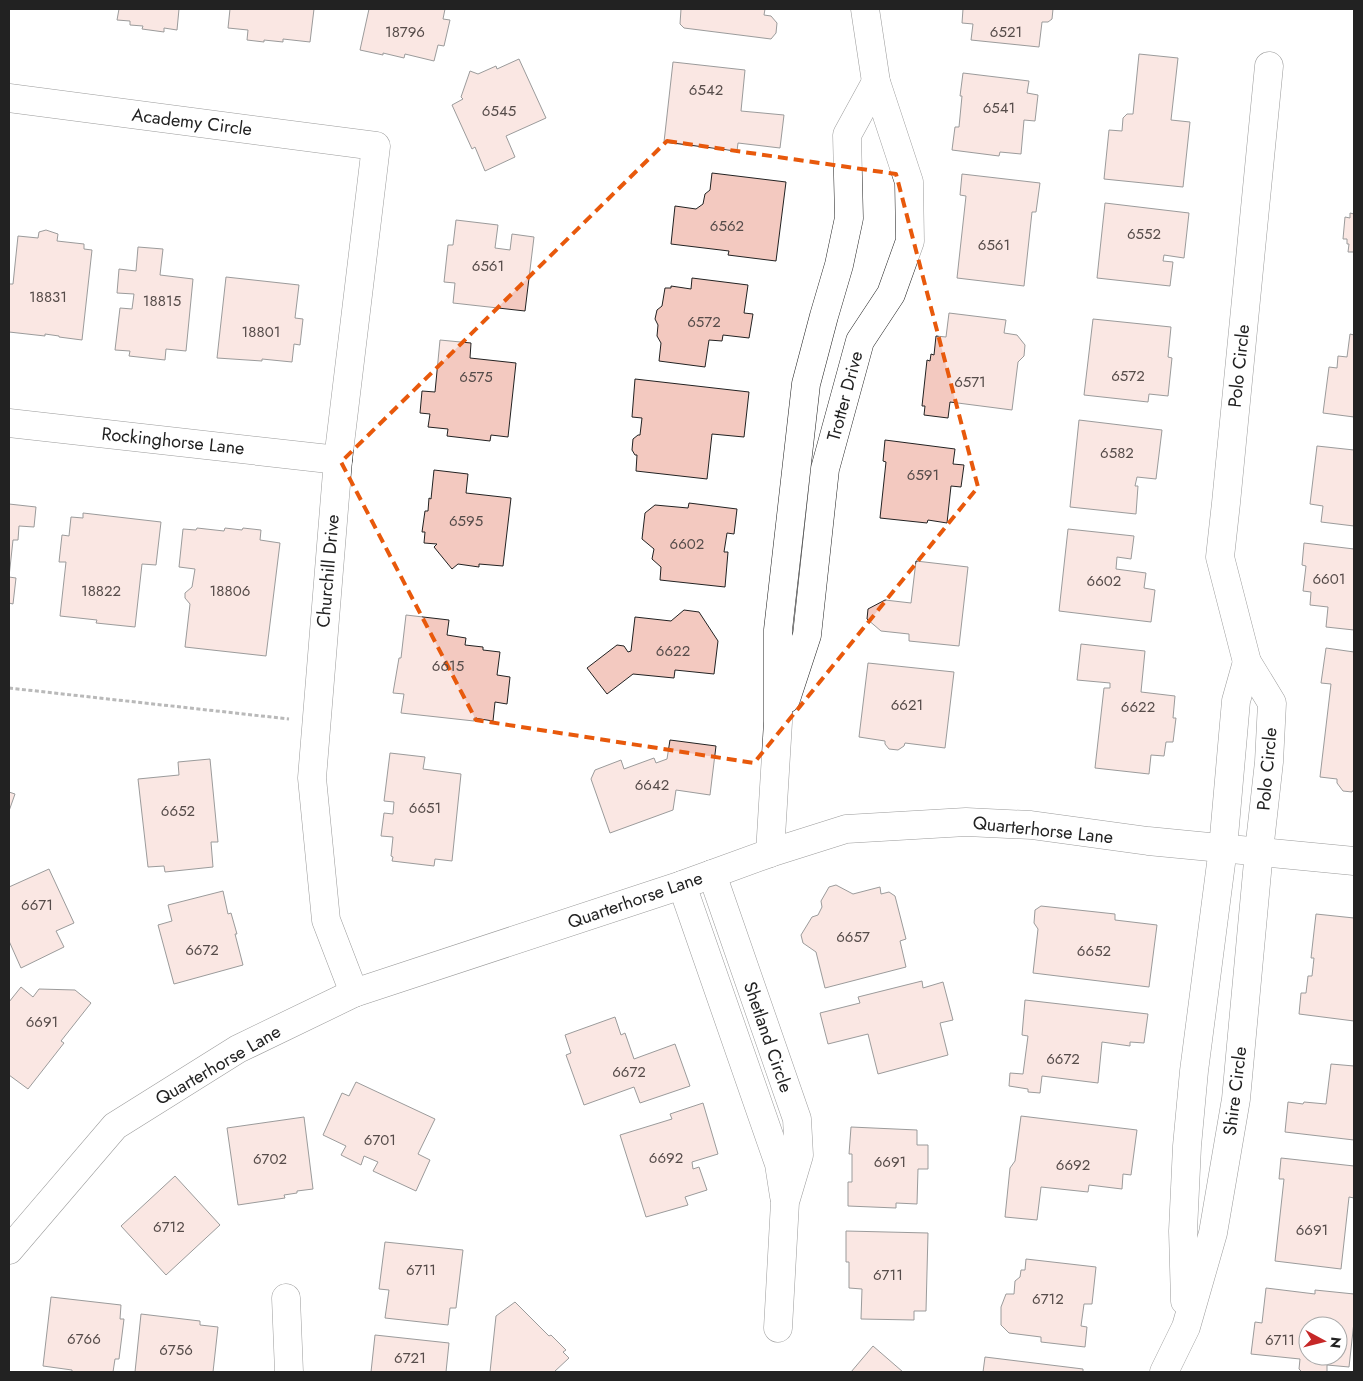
<svg xmlns="http://www.w3.org/2000/svg" width="1363" height="1381" viewBox="0 0 1363 1381" font-family="Jost,sans-serif">
<style>
.building{fill:#f3c9c0;stroke:#222;fill-rule:evenodd}
.lines{fill:none;stroke-linecap:round;stroke-linejoin:round}
.minor-casing{stroke:#222;stroke-width:29}
.path{stroke:#646464;stroke-width:3;stroke-dasharray:4 2.5;stroke-linecap:butt}
.minor{stroke:#fff;stroke-width:28}
.marked{fill:none;stroke:#e8590c;stroke-width:4;stroke-dasharray:10 6;stroke-linejoin:round}
.labels{text-anchor:middle;dominant-baseline:central;stroke-width:4;stroke-linejoin:round;paint-order:stroke}
.number-label{font-size:15px;fill:#564c4a}
.street-label{font-size:18px;fill:#222;stroke:#fff}
</style>
<rect width="100%" height="100%" fill="#fff"/>
<g class="building">
<polygon points="119,9 179,9 177,30 164,28 164,32 142,29 143,26 130,25 130,21 117,20"/>
<polygon points="230,9 314,9 310,42 283,39 283,42 264,40 264,42 247,40 248,30 228,28"/>
<polygon points="369,9 445,9 443,19 450,20 444,46 438,45 434,61 405,54 404,58 383,53 383,55 360,50"/>
<polygon points="681,9 765,9 764,15 771,16 777,23 776,33 771,39 684,28 680,24"/>
<polygon points="963,9 1053,9 1052,19 1048,22 1042,22 1039,47 971,40 973,24 962,23"/>
<polygon points="1139,54 1178,58 1171,120 1190,122 1183,187 1104,179 1109,130 1122,131 1123,118 1127,114 1133,114"/>
<polygon points="519,59 546,118 506,136 515,157 485,171 475,147 472,149 452,105 463,99 461,97 470,71 478,74 496,66 497,69"/>
<polygon points="673,62 745,70 741,111 784,115 780,148 738,143 737,151 664,142"/>
<polygon points="963,73 1029,81 1027,93 1038,95 1035,121 1024,120 1021,154 1000,152 999,156 952,150 955,127 959,127 962,96 960,96"/>
<polygon points="712,173 786,182 776,261 728,255 729,251 671,244 675,206 696,209 703,204 705,194 710,190"/>
<polygon points="962,174 1040,183 1036,212 1032,212 1024,286 957,278 966,196 960,195"/>
<polygon points="1105,203 1189,213 1184,258 1164,255 1163,261 1173,262 1170,286 1097,278"/>
<polygon points="1350,213 1354,214 1354,252 1348,252 1349,244 1347,244 1347,239 1343,239 1345,217 1350,218"/>
<polygon points="456,220 498,225 495,248 510,250 512,234 534,237 525,311 453,303 455,283 444,282 448,245 453,245"/>
<polygon points="46,230 58,234 57,241 84,244 84,249 92,250 82,340 59,337 59,336 45,334 45,336 9,332 9,284 13,284 18,236 38,238 39,232"/>
<polygon points="138,247 163,249 160,275 193,279 186,351 166,349 165,360 129,356 130,351 115,350 120,308 132,309 134,294 117,293 119,269 136,271"/>
<polygon points="226,277 299,285 295,318 303,319 300,345 294,344 292,362 262,359 262,361 217,358"/>
<polygon points="692,278 748,285 744,313 753,314 749,338 723,335 722,341 709,340 705,367 659,361 661,343 657,336 658,325 655,319 657,310 662,306 665,288 671,288 671,286 691,289"/>
<polygon points="949,313 1006,320 1004,333 1017,335 1025,345 1024,356 1018,362 1012,410 950,402 948,418 924,415 925,406 922,406 927,360 930,361 931,354 934,355 936,336 946,337"/>
<polygon points="1093,319 1171,327 1168,357 1172,358 1168,396 1149,394 1148,402 1084,395"/>
<polygon points="1350,334 1354,335 1354,417 1323,413 1329,367 1337,368 1338,356 1347,357"/>
<polygon points="440,340 471,343 470,358 516,363 508,437 491,435 490,441 447,436 448,429 428,427 430,414 420,413 422,391 435,392"/>
<polygon points="635,379 749,392 744,437 712,434 707,479 636,471 637,455 635,455 632,450 633,439 638,435 640,435 642,418 632,417"/>
<polygon points="1079,420 1162,430 1156,479 1137,477 1135,486 1138,486 1136,514 1070,507"/>
<polygon points="885,440 955,449 953,464 964,465 961,487 951,486 947,523 928,520 927,523 880,518 886,462 883,461"/>
<polygon points="1317,446 1354,450 1354,526 1321,522 1323,506 1310,504"/>
<polygon points="434,470 468,474 466,493 511,498 503,566 479,564 479,567 458,564 452,569 434,547 437,544 424,543 425,532 422,532 425,511 428,511 429,498 431,499"/>
<polygon points="689,503 737,509 734,534 727,533 724,552 728,552 725,587 660,580 661,567 652,559 654,549 642,539 645,513 655,505 688,508"/>
<polygon points="9,504 36,507 34,527 19,526 18,540 13,540 9,577 16,578 13,604 9,603"/>
<polygon points="83,513 161,522 156,565 142,564 135,627 96,623 97,620 60,616 66,562 59,562 62,535 69,536 71,517 83,518"/>
<polygon points="197,528 224,531 225,528 242,530 243,528 261,530 260,540 280,543 266,656 185,647 190,604 185,598 185,593 192,587 195,569 179,567 183,529 196,530"/>
<polygon points="1068,529 1134,536 1131,559 1117,557 1116,569 1146,573 1144,588 1155,590 1151,622 1059,611"/>
<polygon points="1304,543 1354,549 1354,630 1326,627 1328,607 1310,605 1311,592 1303,591 1306,566 1302,565"/>
<polygon points="916,561 968,567 959,646 909,641 909,634 881,631 867,619 868,609 885,600 911,603"/>
<polygon points="684,610 699,612 718,641 714,674 675,670 674,678 633,674 607,694 587,668 617,645 624,646 628,652 631,651 635,617 671,621"/>
<polygon points="406,615 449,620 447,635 466,638 465,645 483,647 483,650 500,652 497,675 510,677 507,704 495,702 493,721 474,718 474,721 401,713 404,694 393,693 399,658 401,658"/>
<polygon points="1081,644 1145,651 1141,692 1175,696 1173,718 1176,718 1173,742 1166,742 1164,756 1151,755 1149,774 1095,768 1104,688 1110,688 1110,683 1077,680"/>
<polygon points="1326,648 1354,652 1354,789 1352,792 1343,791 1337,783 1337,779 1320,777 1331,684 1321,683"/>
<polygon points="868,663 954,672 945,748 905,743 904,746 898,750 889,749 885,744 885,741 859,737"/>
<polygon points="670,740 716,746 710,795 676,790 673,810 610,833 591,779 595,770 621,760 624,769 654,758 656,763 667,759"/>
<polygon points="390,753 425,757 423,769 461,774 452,861 435,859 434,866 392,861 393,857 391,856 393,837 381,836 384,813 393,814 394,802 384,801"/>
<polygon points="210,759 218,842 211,842 213,867 165,872 164,866 148,867 138,779 179,775 178,762"/>
<polygon points="9,792 15,794 9,811"/>
<polygon points="49,869 74,923 56,931 64,947 21,968 9,941 9,887"/>
<polygon points="836,885 853,894 880,887 881,894 889,892 895,896 906,939 900,941 906,967 825,988 816,952 803,943 801,935 812,917 818,915 822,907 821,901 829,887"/>
<polygon points="223,891 228,914 231,913 237,934 235,934 243,965 174,984 158,925 172,921 168,905"/>
<polygon points="1041,906 1115,914 1115,920 1157,925 1149,987 1033,973 1038,929 1034,923 1035,910"/>
<polygon points="1316,914 1354,918 1354,1021 1299,1014 1301,993 1306,993 1308,976 1312,976 1314,958 1311,958"/>
<polygon points="922,981 923,988 943,982 953,1020 940,1023 948,1055 878,1074 868,1034 828,1044 820,1013 860,1003 858,997"/>
<polygon points="21,987 33,997 39,989 75,990 91,1003 61,1041 64,1043 28,1089 9,1075 9,1002"/>
<polygon points="1025,1000 1148,1014 1144,1043 1130,1042 1130,1046 1102,1042 1098,1083 1042,1076 1040,1093 1028,1092 1028,1089 1009,1086 1010,1073 1023,1074 1028,1036 1022,1035"/>
<polygon points="615,1017 621,1035 625,1033 634,1059 675,1044 690,1086 640,1103 634,1087 584,1105 566,1055 571,1053 565,1035"/>
<polygon points="1331,1064 1354,1066 1354,1140 1285,1132 1288,1102 1303,1104 1304,1102 1326,1104"/>
<polygon points="356,1082 435,1119 418,1154 430,1160 416,1191 373,1171 378,1162 364,1156 361,1165 341,1155 346,1146 323,1135 342,1093 349,1096"/>
<polygon points="703,1103 718,1154 692,1162 693,1169 699,1167 707,1190 685,1197 688,1205 646,1217 620,1135 672,1119 670,1114"/>
<polygon points="1021,1116 1137,1130 1131,1175 1123,1174 1122,1189 1089,1185 1088,1192 1041,1187 1037,1220 1005,1217 1010,1168 1015,1161"/>
<polygon points="304,1117 313,1189 297,1191 297,1193 284,1195 285,1198 238,1205 227,1128"/>
<polygon points="851,1127 917,1130 917,1145 928,1145 928,1169 918,1169 917,1204 896,1203 896,1208 848,1206 848,1182 852,1182 852,1154 849,1154"/>
<polygon points="1281,1158 1354,1166 1354,1198 1349,1197 1341,1269 1275,1261 1284,1179 1279,1179"/>
<polygon points="175,1176 220,1225 166,1275 121,1226"/>
<polygon points="846,1231 928,1233 926,1311 914,1311 914,1320 861,1319 862,1289 849,1288 849,1262 846,1262"/>
<polygon points="385,1242 463,1250 456,1308 450,1308 448,1325 385,1318 389,1290 379,1289"/>
<polygon points="1026,1259 1096,1267 1092,1304 1084,1304 1081,1326 1087,1327 1085,1347 1041,1342 1041,1337 1009,1333 1001,1325 1001,1307 1006,1294 1014,1294 1015,1281 1020,1277 1021,1270 1025,1270"/>
<path d="M 1266,1288 L 1315,1294 L 1315,1290 L 1354,1294 L 1354,1322 L 1349,1367 L 1327,1365 L 1327,1371 L 1326,1372 L 1302,1372 L 1299,1369 L 1300,1359 L 1251,1354 L 1255,1322 L 1262,1323 ZM 1308,1326 L 1338,1326 L 1338,1356 L 1308,1356 Z"/>
<polygon points="51,1297 121,1305 120,1319 124,1319 119,1359 115,1359 113,1372 72,1372 72,1370 43,1366"/>
<polygon points="515,1302 549,1336 551,1335 566,1350 563,1352 569,1358 554,1372 490,1372 496,1316"/>
<polygon points="141,1314 200,1321 200,1325 218,1327 213,1372 135,1372"/>
<polygon points="375,1335 449,1343 446,1372 371,1372"/>
<polygon points="873,1346 903,1372 851,1372"/>
<polygon points="985,1357 1083,1369 1083,1372 983,1372"/>
</g>
<g class="lines">
<g class="minor-casing">
<g id="minor">
<polyline points="9,98 376,146 338,460 312,778 326,920 354,993"/>
<polyline points="9,423 338,460"/>
<polyline points="786,699 807,635 825,469 860,341 891,294 910,241 909,182 876,82 865,9"/>
<polyline points="770,853 778,722 778,630 806,384 824,316 839,265 849,218 847,135 876,82"/>
<polyline points="712,874 797,1119 799,1155 785,1202 778,1328"/>
<polyline points="682,885 779,1164 784,1196"/>
<polyline points="9,1250 115,1126 238,1049 354,993 682,885 770,853 846,829 966,822 1031,825 1148,841 1354,861"/>
<polyline points="286,1298 289,1372"/>
<polyline points="1185,1301 1183,1231 1187,1146 1194,1071 1223,848 1236,701 1247,662"/>
<polyline points="1164,1372 1186,1327 1213,1233 1236,1099 1259,851 1269,762 1272,703 1247,662 1220,557 1226,503 1269,66"/>
</g>
</g>
<polyline class="path" points="9,688 289,719"/>
<use href="#minor" class="minor"/>
</g>
<path d="M0 0H1363V1381H0ZM 667,141 L 896,174 L 978,487 L 754,763 L 476,720 L 341,462 Z" fill="#fff" fill-opacity=".55" fill-rule="evenodd"/>
<path class="marked" d="M 667,141 L 896,174 L 978,487 L 754,763 L 476,720 L 341,462 Z"/>
<g class="labels">
<g class="number-label">
<text x="405" y="32">18796</text>
<text x="1006" y="32">6521</text>
<text x="706" y="90">6542</text>
<text x="999" y="108">6541</text>
<text x="499" y="111">6545</text>
<text x="727" y="226">6562</text>
<text x="1144" y="234">6552</text>
<text x="994" y="245">6561</text>
<text x="488" y="266">6561</text>
<text x="48" y="297">18831</text>
<text x="162" y="301">18815</text>
<text x="704" y="322">6572</text>
<text x="261" y="332">18801</text>
<text x="1128" y="376">6572</text>
<text x="476" y="377">6575</text>
<text x="970" y="382">6571</text>
<text x="1117" y="453">6582</text>
<text x="923" y="475">6591</text>
<text x="466" y="521">6595</text>
<text x="687" y="544">6602</text>
<text x="1329" y="579">6601</text>
<text x="1104" y="581">6602</text>
<text x="101" y="591">18822</text>
<text x="230" y="591">18806</text>
<text x="673" y="651">6622</text>
<text x="448" y="666">6615</text>
<text x="907" y="705">6621</text>
<text x="1138" y="707">6622</text>
<text x="652" y="785">6642</text>
<text x="425" y="808">6651</text>
<text x="178" y="811">6652</text>
<text x="37" y="905">6671</text>
<text x="853" y="937">6657</text>
<text x="202" y="950">6672</text>
<text x="1094" y="951">6652</text>
<text x="42" y="1022">6691</text>
<text x="1063" y="1059">6672</text>
<text x="629" y="1072">6672</text>
<text x="380" y="1140">6701</text>
<text x="666" y="1158">6692</text>
<text x="270" y="1159">6702</text>
<text x="890" y="1162">6691</text>
<text x="1073" y="1165">6692</text>
<text x="169" y="1227">6712</text>
<text x="1312" y="1230">6691</text>
<text x="421" y="1270">6711</text>
<text x="888" y="1275">6711</text>
<text x="1048" y="1299">6712</text>
<text x="84" y="1339">6766</text>
<text x="1280" y="1340">6711</text>
<text x="176" y="1350">6756</text>
<text x="410" y="1358">6721</text>
</g>
<g class="street-label">
<text transform="translate(192 122) rotate(7)">Academy Circle</text>
<text transform="translate(1239 366) rotate(-84)">Polo Circle</text>
<text transform="translate(845 396) rotate(-75)">Trotter Drive</text>
<text transform="translate(173 441) rotate(6)">Rockinghorse Lane</text>
<text transform="translate(328 571) rotate(-85)">Churchill Drive</text>
<text transform="translate(1267 769) rotate(-85)">Polo Circle</text>
<text transform="translate(1043 830) rotate(6)">Quarterhorse Lane</text>
<text transform="translate(635 900) rotate(-19)">Quarterhorse Lane</text>
<text transform="translate(768 1037) rotate(71)">Shetland Circle</text>
<text transform="translate(218 1065) rotate(-30)">Quarterhorse Lane</text>
<text transform="translate(1235 1091) rotate(-83)">Shire Circle</text>
</g>
</g>
<rect width="1363" height="1381" fill="none" stroke="#222222" stroke-width="20"/>
<g transform="translate(1323 1341) rotate(97)"><circle r="24" fill="#ffffff" stroke="#a7a7a7"/>
<path d="M0-4L9 19L0 12L-9 19Z" fill="#c62828"/>
<text y="-8" font-size="14" font-weight="bold" text-anchor="middle" fill="#222222">N</text>
</g>
</svg>
